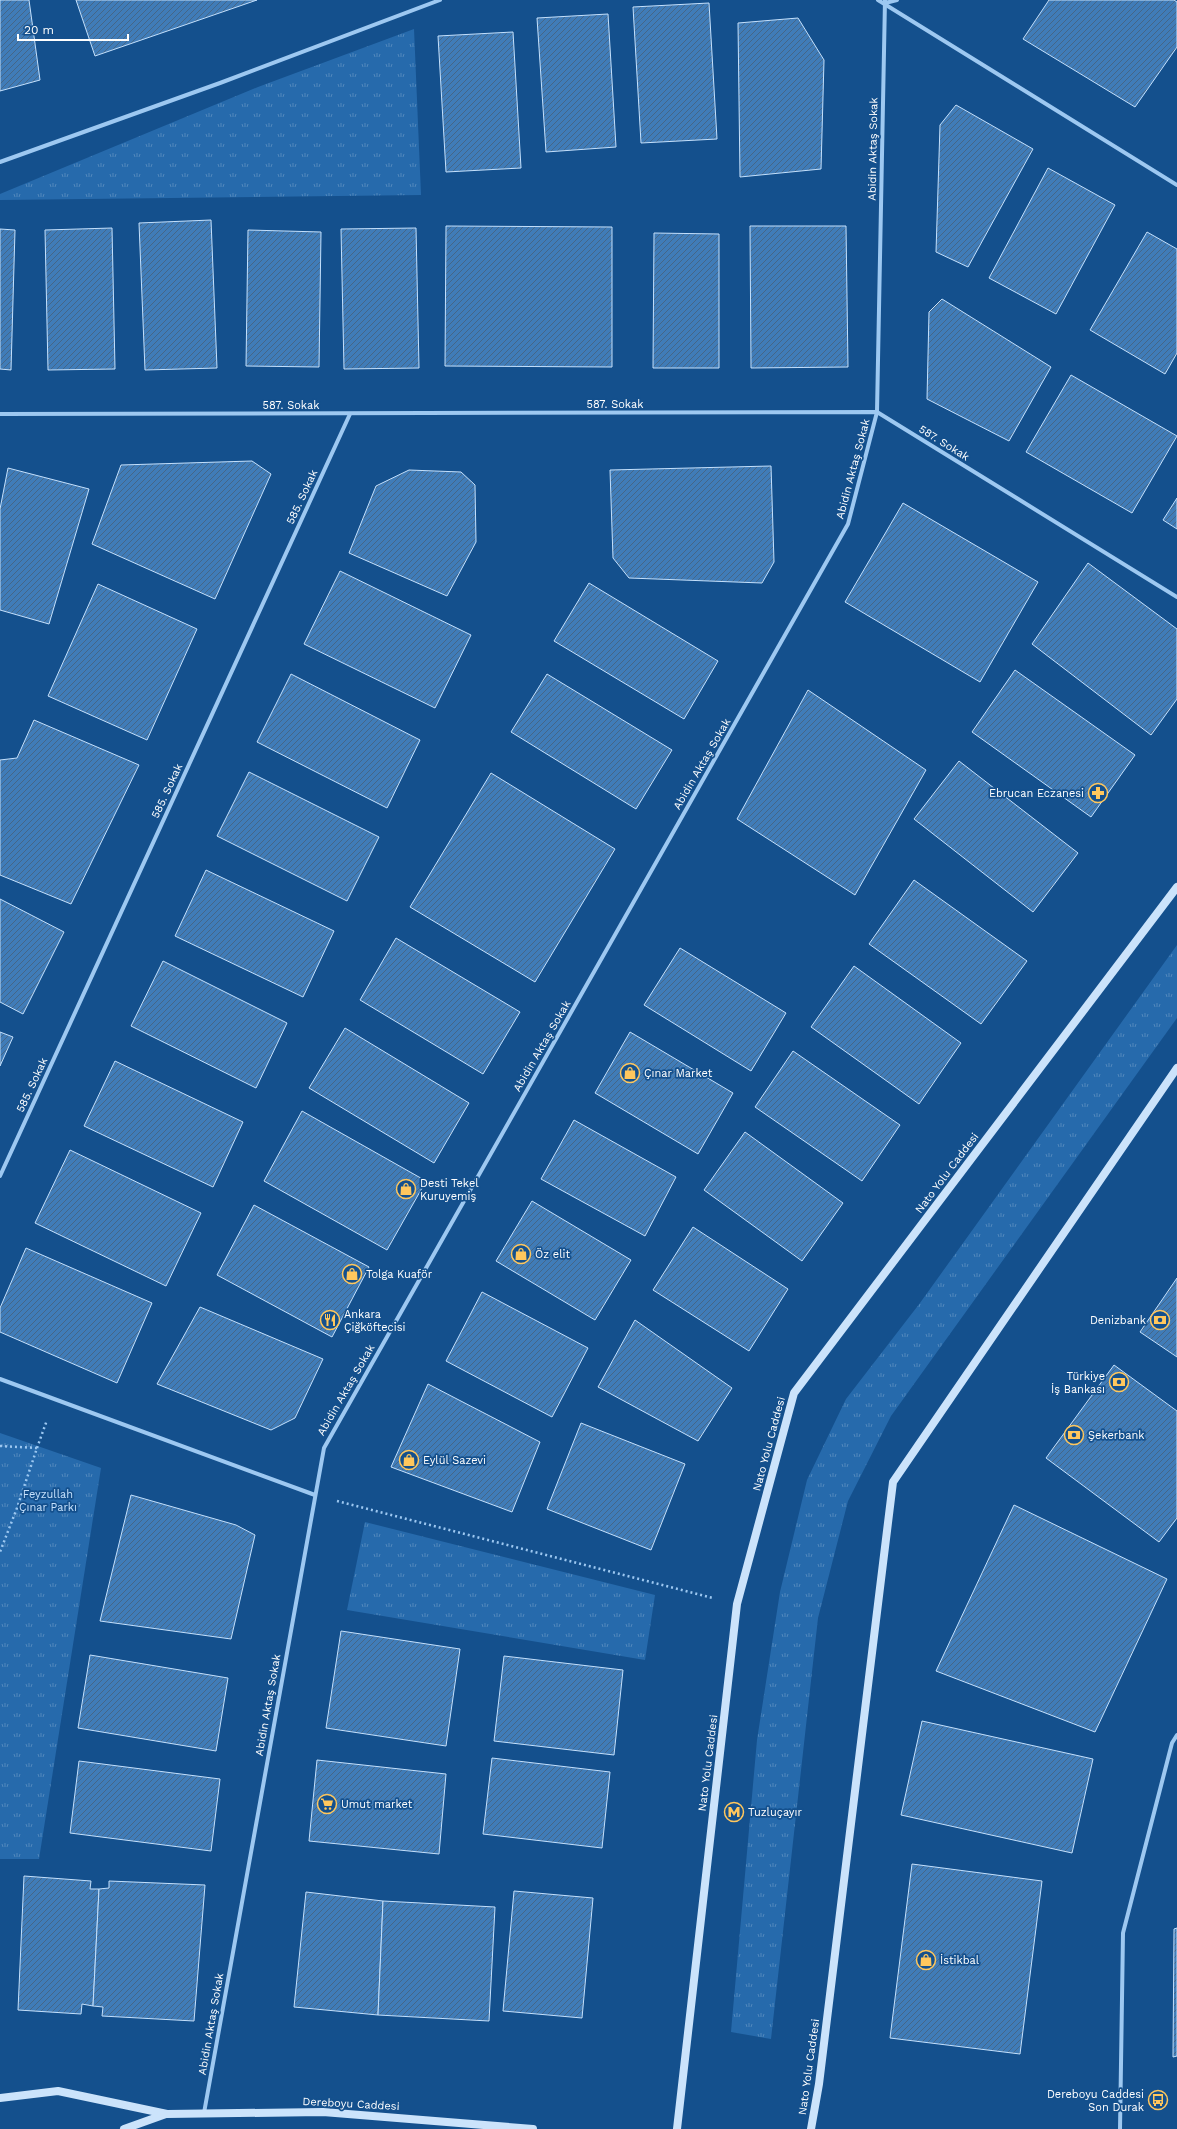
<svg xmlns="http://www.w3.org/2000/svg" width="1177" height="2129" viewBox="0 0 1177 2129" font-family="'Work Sans',sans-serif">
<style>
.grass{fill:url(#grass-tufts)}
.building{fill:url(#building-hatch);stroke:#c4e0fc}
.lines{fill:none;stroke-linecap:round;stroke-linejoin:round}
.path{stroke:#9dc8f1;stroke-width:2.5;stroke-dasharray:2 3;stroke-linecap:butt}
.street{stroke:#9dc8f1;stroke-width:4}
.secondary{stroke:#cbe3fb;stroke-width:8}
.labels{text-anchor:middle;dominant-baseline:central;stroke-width:3.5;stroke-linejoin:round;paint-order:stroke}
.street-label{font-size:11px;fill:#fff;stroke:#14508d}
.poi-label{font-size:11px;fill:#fff;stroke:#14508d;text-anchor:start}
.park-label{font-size:11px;fill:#c4e0fc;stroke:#14508d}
</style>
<defs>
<pattern id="grass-tufts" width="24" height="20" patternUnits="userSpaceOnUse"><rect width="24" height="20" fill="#266aac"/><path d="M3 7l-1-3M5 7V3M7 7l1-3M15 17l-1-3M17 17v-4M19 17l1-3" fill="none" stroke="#5188bd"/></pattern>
<pattern id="building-hatch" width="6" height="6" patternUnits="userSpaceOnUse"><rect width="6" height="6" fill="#407cb8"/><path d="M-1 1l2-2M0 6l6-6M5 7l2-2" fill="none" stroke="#456687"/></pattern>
</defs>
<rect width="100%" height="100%" fill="#14508d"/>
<g class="grass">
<polygon points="414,29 421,195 0,200 0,194 258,87"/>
<polygon points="1177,945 1177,1018 891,1416 848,1501 818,1618 771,2039 731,2032 757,1740 780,1592 807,1480 846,1399 920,1303"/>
<polygon points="0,1433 101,1468 39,1859 0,1859"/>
<polygon points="365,1522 655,1595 645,1660 347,1610"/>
</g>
<g class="building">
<polygon points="0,0 29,0 40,80 0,91"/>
<polygon points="76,0 257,0 95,56"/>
<polygon points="1049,0 1174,0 1177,2 1177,47 1135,107 1023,39"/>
<polygon points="709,3 717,139 641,143 633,7"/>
<polygon points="608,14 616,147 546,152 537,18"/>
<polygon points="798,18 824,60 821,169 740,177 738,23"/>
<polygon points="513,32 521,168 446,172 438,36"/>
<polygon points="956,105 1033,149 968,267 936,252 940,125"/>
<polygon points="1048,168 1115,205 1056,314 989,278"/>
<polygon points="211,220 217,368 145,370 139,223"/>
<polygon points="446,226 612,227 612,367 445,366"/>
<polygon points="750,226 846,226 848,367 751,368"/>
<polygon points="112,228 115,369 48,370 45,230"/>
<polygon points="416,228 419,368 344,369 341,229"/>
<polygon points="0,229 15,230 11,370 0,369"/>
<polygon points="248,230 321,232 319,367 246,366"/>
<polygon points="1147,232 1177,249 1177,353 1165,374 1090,330"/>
<polygon points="654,233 719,234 719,368 653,368"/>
<polygon points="942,299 1051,367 1009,441 927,399 929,312"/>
<polygon points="1071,375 1177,436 1132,513 1026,452"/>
<polygon points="252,461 271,474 215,599 92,544 121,465"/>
<polygon points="771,466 774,562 762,583 629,578 613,558 610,470"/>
<polygon points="8,468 89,489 49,624 0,610 0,509"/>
<polygon points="409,470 461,472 475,485 476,542 447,596 349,553 376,486"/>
<polygon points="1177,498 1177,529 1163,520"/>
<polygon points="903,503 1038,582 980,682 845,602"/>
<polygon points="1088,563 1177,629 1177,699 1151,735 1032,644"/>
<polygon points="340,571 471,635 435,708 304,644"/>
<polygon points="589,583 718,661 684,719 554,641"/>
<polygon points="98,584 197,629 147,740 48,696"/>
<polygon points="1015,670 1135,755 1091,817 972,732"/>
<polygon points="291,674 420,740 387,808 257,742"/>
<polygon points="547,674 672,750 636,809 511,732"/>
<polygon points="808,690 926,770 855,895 737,819"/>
<polygon points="34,720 139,765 71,904 0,875 0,760 17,758"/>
<polygon points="959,761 1078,853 1033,912 914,819"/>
<polygon points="249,772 379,837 347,901 217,836"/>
<polygon points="491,773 615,849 535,982 410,907"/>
<polygon points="206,870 334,931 303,997 175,936"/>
<polygon points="914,880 1027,961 981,1024 869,944"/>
<polygon points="0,899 64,932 23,1014 0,1002"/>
<polygon points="396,938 520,1012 483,1074 360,1000"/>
<polygon points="680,948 786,1013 751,1071 644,1005"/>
<polygon points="163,961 287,1023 256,1088 131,1026"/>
<polygon points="854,966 961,1043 919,1104 811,1027"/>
<polygon points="345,1028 469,1103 434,1163 309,1088"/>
<polygon points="0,1032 13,1037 0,1066"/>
<polygon points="630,1032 733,1093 698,1154 595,1093"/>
<polygon points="793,1051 900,1125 862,1181 755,1107"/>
<polygon points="115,1061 243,1122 213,1187 84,1126"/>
<polygon points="302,1111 426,1181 387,1250 264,1181"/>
<polygon points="574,1120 676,1177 645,1236 541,1179"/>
<polygon points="745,1132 843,1203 802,1261 704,1190"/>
<polygon points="70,1150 201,1213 166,1286 35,1223"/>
<polygon points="532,1201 631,1260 595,1320 496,1261"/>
<polygon points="254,1205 369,1267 332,1337 217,1275"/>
<polygon points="693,1227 788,1289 749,1351 653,1290"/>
<polygon points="26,1248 152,1303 117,1383 0,1332 0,1308"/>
<polygon points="1177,1278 1177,1357 1140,1332"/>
<polygon points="482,1292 588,1348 552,1417 446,1361"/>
<polygon points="200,1307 323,1359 295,1418 271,1430 157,1384"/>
<polygon points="635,1320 732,1388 698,1441 598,1387"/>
<polygon points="1114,1365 1177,1411 1177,1518 1159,1542 1046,1458"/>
<polygon points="428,1384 540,1442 512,1512 391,1467"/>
<polygon points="581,1423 685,1464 651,1550 547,1509"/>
<polygon points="131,1495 236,1525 255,1535 231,1639 100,1621"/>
<polygon points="1014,1505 1167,1579 1095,1732 936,1671"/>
<polygon points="341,1631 460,1649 446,1746 326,1728"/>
<polygon points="90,1655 228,1678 216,1751 78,1728"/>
<polygon points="504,1656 623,1670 614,1755 494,1741"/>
<polygon points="922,1721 1093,1759 1072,1853 901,1815"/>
<polygon points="492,1758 610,1772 602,1848 483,1834"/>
<polygon points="317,1760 446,1774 439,1854 309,1841"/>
<polygon points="79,1761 220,1779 211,1851 70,1833"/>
<polygon points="912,1864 1042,1881 1020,2054 890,2038"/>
<polygon points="24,1876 91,1881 90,1889 99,1889 93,2006 82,2004 81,2014 18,2010"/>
<polygon points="109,1881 205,1885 194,2021 102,2016 103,2007 93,2006 99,1889 109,1888"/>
<polygon points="514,1891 593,1898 582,2018 503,2011"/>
<polygon points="306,1892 383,1901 378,2015 294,2007"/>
<polygon points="383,1901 495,1907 489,2021 378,2015"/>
<polygon points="1177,1928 1177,2056 1173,2057 1174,1929"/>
</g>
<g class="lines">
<g class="path">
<polyline points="0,1446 37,1448 17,1508 0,1552"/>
<polyline points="37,1448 47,1420"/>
<polyline points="337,1501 713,1598"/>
</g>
<g class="street">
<polyline points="878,0 1177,185"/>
<polyline points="885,3 897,0"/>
<polyline points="0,162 220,83 440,0"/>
<polyline points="0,414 877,412 1177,597"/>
<polyline points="0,1176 350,414"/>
<polyline points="0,1379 315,1495"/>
<polyline points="204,2113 324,1448 848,524 877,412 885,0"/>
<polyline points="1120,2129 1123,1933 1172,1743 1177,1735"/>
</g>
<g class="secondary">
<polyline points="0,2098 58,2091 167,2114 323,2112 533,2129"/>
<polyline points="124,2129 166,2114"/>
<polyline points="677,2129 737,1604 794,1393 1177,887"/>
<polyline points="811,2129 819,2084 893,1482 1177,1068"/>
</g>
</g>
<defs>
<g id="pharmacy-ring" transform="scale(1)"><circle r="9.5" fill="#14508d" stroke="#ffc75d" stroke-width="1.5"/><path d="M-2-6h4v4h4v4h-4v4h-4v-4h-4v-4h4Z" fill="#ffc75d"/></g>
<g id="shop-ring" transform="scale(1)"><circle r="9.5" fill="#14508d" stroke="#ffc75d" stroke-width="1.5"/><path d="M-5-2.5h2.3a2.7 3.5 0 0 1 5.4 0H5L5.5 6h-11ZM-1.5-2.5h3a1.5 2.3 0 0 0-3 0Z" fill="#ffc75d"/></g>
<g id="restaurant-ring" transform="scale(1)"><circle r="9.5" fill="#14508d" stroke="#ffc75d" stroke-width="1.5"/><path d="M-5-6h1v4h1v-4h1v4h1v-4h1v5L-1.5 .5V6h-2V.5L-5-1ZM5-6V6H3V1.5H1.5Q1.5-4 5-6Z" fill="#ffc75d"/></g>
<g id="bank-ring" transform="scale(1)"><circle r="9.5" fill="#14508d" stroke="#ffc75d" stroke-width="1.5"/><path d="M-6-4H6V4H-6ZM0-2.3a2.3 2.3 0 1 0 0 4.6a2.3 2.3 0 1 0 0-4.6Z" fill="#ffc75d"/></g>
<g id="supermarket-ring" transform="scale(1)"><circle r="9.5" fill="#14508d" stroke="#ffc75d" stroke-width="1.5"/><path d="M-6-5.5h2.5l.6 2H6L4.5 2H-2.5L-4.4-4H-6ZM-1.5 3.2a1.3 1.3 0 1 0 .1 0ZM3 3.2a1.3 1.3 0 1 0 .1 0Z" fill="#ffc75d"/></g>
<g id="metro-ring" transform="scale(1)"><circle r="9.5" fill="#14508d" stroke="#ffc75d" stroke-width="1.5"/><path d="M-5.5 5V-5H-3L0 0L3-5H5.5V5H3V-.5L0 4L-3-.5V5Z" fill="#ffc75d"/></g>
<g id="bus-ring" transform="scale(1)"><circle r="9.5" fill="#14508d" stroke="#ffc75d" stroke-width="1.5"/><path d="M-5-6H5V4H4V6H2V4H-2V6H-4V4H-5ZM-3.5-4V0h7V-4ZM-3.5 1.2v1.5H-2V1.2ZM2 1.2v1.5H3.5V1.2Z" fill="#ffc75d"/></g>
</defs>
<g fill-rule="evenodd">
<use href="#pharmacy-ring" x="1098" y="793"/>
<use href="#shop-ring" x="630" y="1073"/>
<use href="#shop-ring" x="406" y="1189"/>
<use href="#shop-ring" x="521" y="1254"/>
<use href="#shop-ring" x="352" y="1274"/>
<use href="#restaurant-ring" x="330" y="1320"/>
<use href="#bank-ring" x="1160" y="1320"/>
<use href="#bank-ring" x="1119" y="1382"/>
<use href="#bank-ring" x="1074" y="1435"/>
<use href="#shop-ring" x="409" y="1460"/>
<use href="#supermarket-ring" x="327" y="1804"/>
<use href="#metro-ring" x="734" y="1812"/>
<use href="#shop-ring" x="926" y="1960"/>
<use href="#bus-ring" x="1158" y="2100"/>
</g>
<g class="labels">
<g class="street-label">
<text transform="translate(873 149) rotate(-89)">Abidin Aktaş Sokak</text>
<text x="615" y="404">587. Sokak</text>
<text x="291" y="405">587. Sokak</text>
<text transform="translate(944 443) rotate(32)">587. Sokak</text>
<text transform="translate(853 469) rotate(-75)">Abidin Aktaş Sokak</text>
<text transform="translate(302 497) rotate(-65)">585. Sokak</text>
<text transform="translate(702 764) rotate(-60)">Abidin Aktaş Sokak</text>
<text transform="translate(167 791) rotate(-65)">585. Sokak</text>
<text transform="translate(542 1046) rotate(-60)">Abidin Aktaş Sokak</text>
<text transform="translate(32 1085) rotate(-65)">585. Sokak</text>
<text transform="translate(947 1173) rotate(-53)">Nato Yolu Caddesi</text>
<text transform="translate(346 1390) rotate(-60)">Abidin Aktaş Sokak</text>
<text transform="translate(769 1444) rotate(-75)">Nato Yolu Caddesi</text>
<text transform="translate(268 1705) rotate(-80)">Abidin Aktaş Sokak</text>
<text transform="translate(708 1763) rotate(-83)">Nato Yolu Caddesi</text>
<text transform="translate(211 2024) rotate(-80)">Abidin Aktaş Sokak</text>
<text transform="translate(809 2067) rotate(-82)">Nato Yolu Caddesi</text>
<text transform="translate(351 2104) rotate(3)">Dereboyu Caddesi</text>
</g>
<g class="poi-label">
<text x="1084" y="793" text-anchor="end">Ebrucan Eczanesi</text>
<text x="644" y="1073">Çınar Market</text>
<text x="420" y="1183">Desti Tekel<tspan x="420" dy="13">Kuruyemiş</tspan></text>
<text x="535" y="1254">Öz elit</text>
<text x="366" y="1274">Tolga Kuaför</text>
<text x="344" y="1314">Ankara<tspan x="344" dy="13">Çiğköftecisi</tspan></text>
<text x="1146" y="1320" text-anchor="end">Denizbank</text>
<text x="1105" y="1376" text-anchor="end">Türkiye<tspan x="1105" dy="13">İş Bankası</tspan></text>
<text x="1088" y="1435">Şekerbank</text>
<text x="423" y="1460">Eylül Sazevi</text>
<text x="341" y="1804">Umut market</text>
<text x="748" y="1812">Tuzluçayır</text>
<text x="940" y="1960">İstikbal</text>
<text x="1144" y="2094" text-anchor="end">Dereboyu Caddesi<tspan x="1144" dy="13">Son Durak</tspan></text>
</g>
<g class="park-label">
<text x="48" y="1494">Feyzullah<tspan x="48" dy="13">Çınar Parkı</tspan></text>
</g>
</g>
<path d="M18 34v6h110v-6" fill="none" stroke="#ffffff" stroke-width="2"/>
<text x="24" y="34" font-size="12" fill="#ffffff" stroke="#14508d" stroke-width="3" paint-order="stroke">20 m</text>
</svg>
